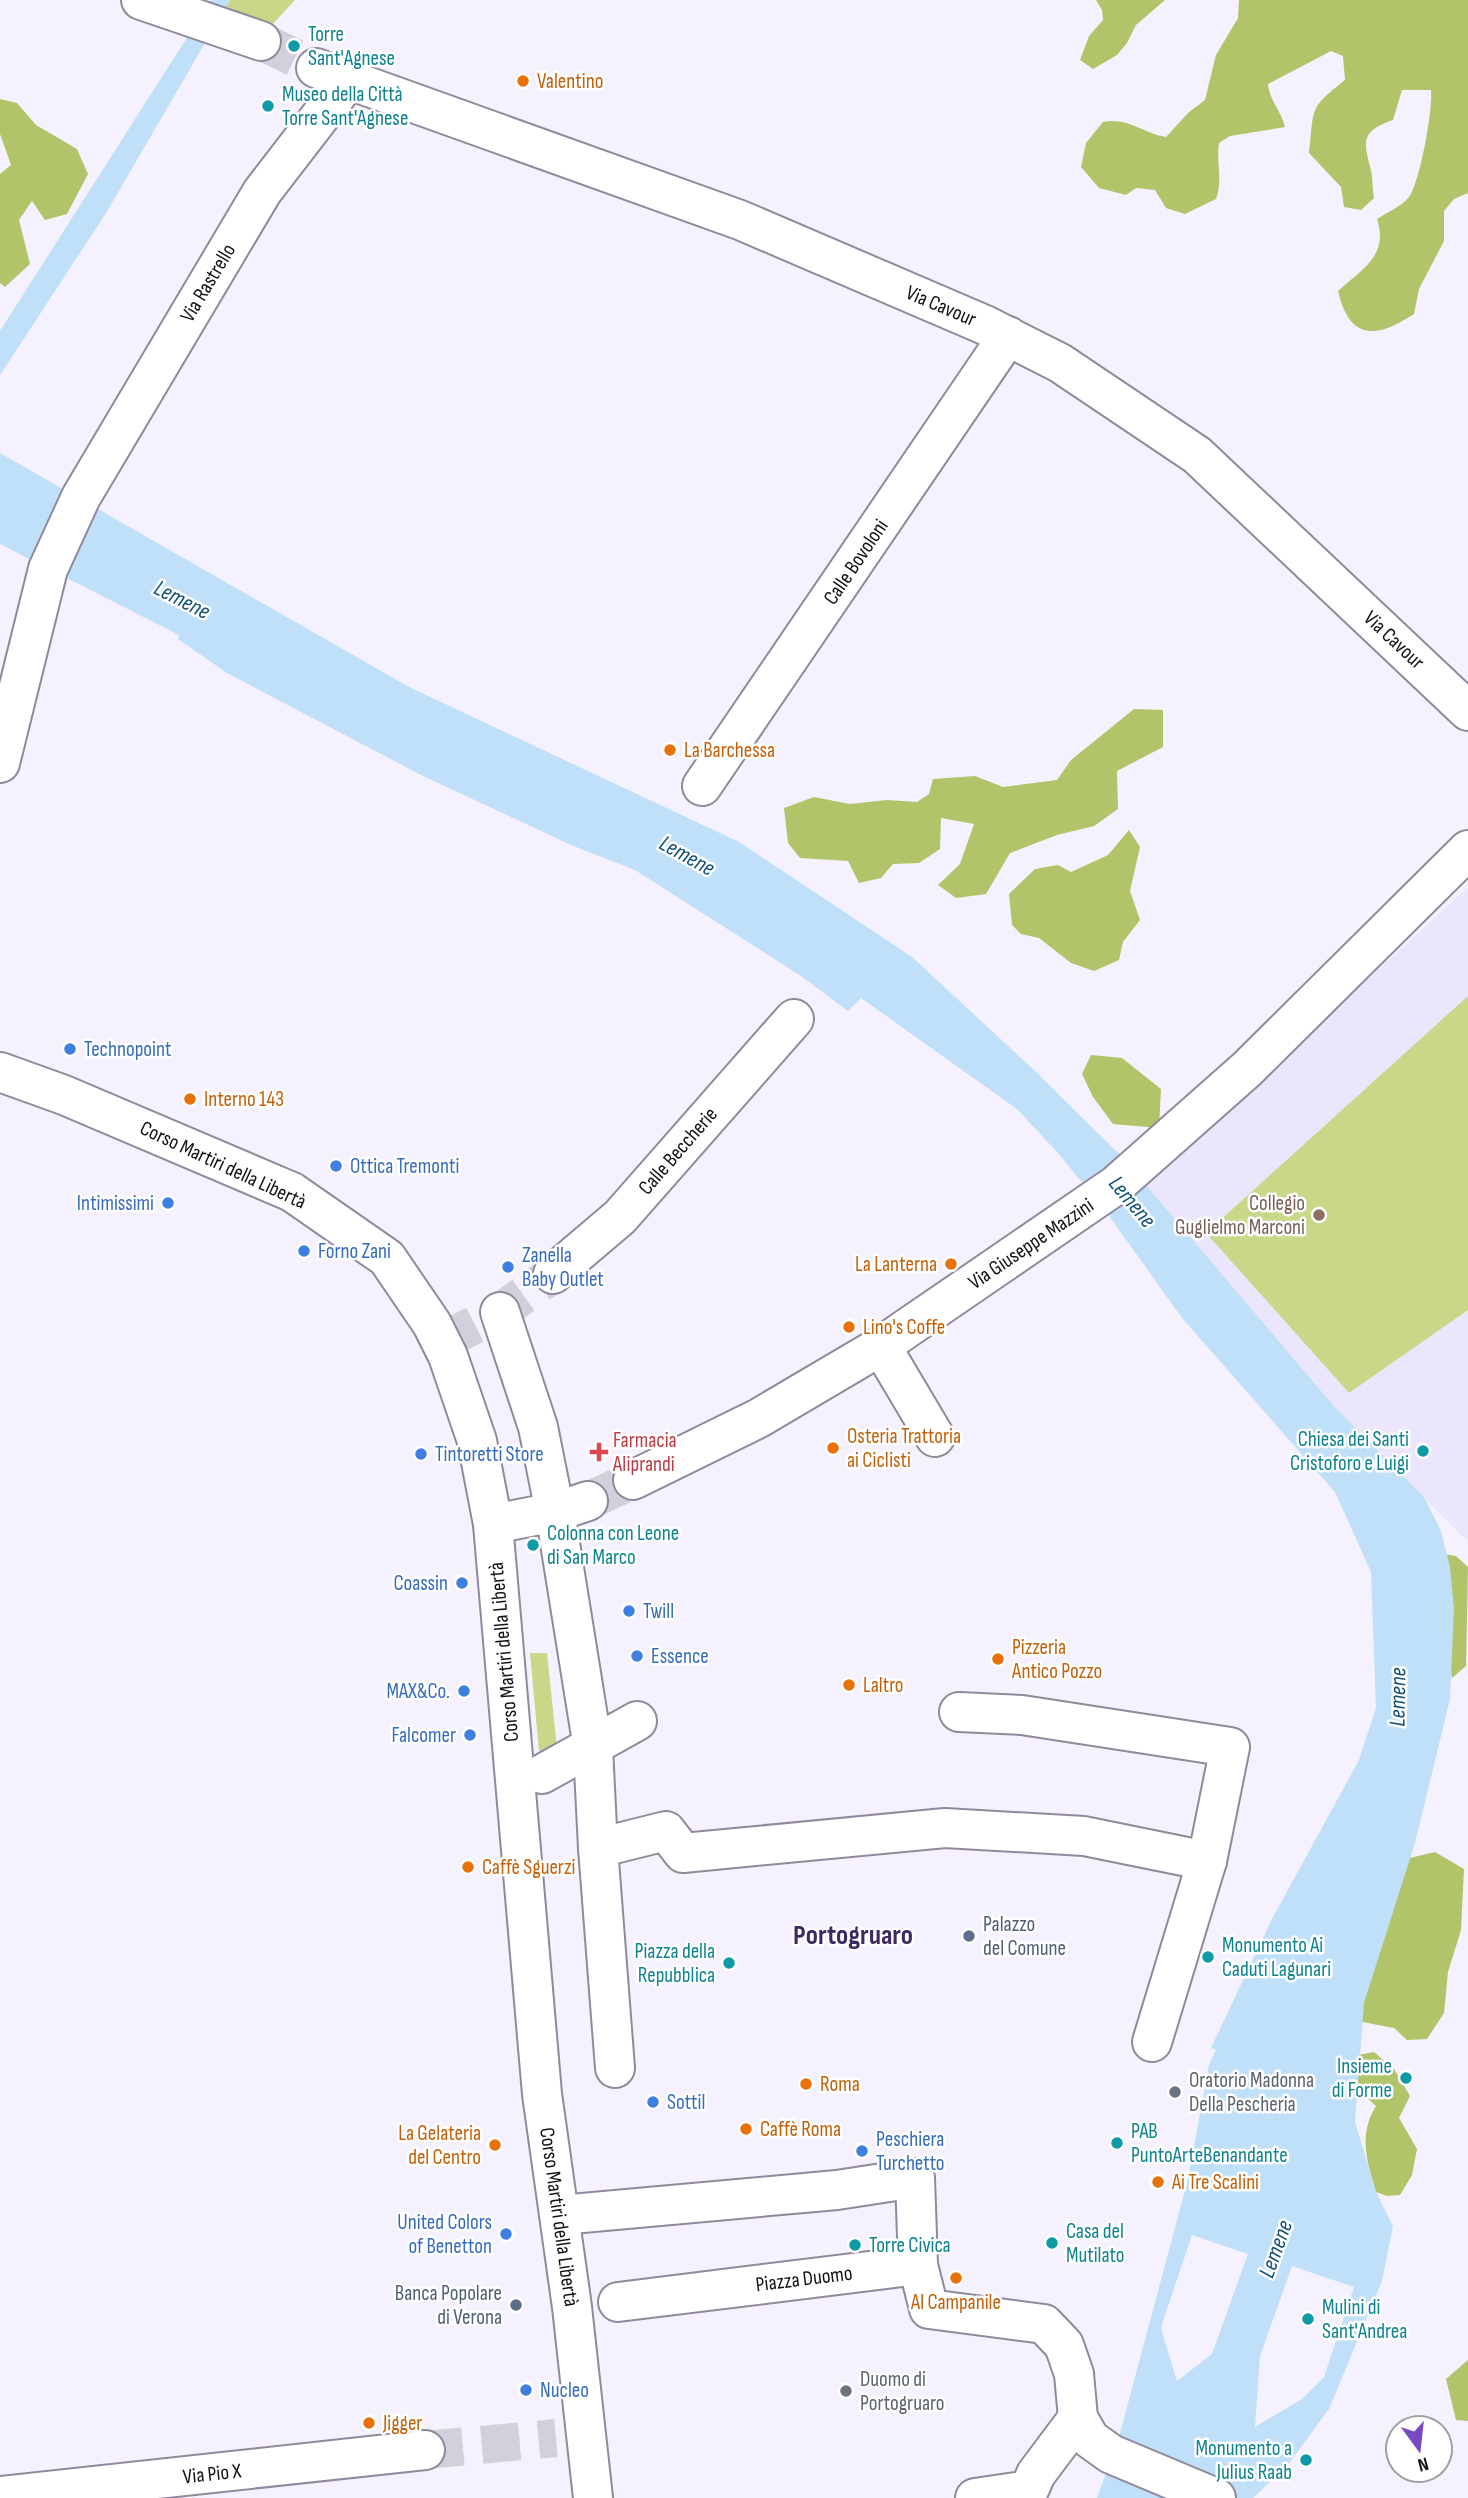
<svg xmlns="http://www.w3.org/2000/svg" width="1468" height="2498" viewBox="0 0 1468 2498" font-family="'Sofia Sans Condensed',sans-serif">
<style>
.education{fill:#ebe6fc}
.green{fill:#c8d888}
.forest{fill:#b2c469}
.water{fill:#c0dff8;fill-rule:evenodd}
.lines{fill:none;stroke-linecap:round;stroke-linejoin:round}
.street-tunnel{stroke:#d3cfdb;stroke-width:38;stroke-dasharray:38 19;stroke-linecap:butt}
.street-casing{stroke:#90899d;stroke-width:42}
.street{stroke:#fff;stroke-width:38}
.culture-dot{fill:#0f9aa8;stroke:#fff;stroke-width:2.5}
.food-dot{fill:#e8710a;stroke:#fff;stroke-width:2.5}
.shop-dot{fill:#3f7fe0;stroke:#fff;stroke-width:2.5}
.education-dot{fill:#8d6e63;stroke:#fff;stroke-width:2.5}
.health-dot{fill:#e0444e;stroke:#fff;stroke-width:2.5}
.service-dot{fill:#5c6f8a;stroke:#fff;stroke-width:2.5}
.worship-dot{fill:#6b7280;stroke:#fff;stroke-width:2.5}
.labels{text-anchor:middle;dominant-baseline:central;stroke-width:5;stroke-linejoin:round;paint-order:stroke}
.culture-label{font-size:21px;fill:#0d838f;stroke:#fff;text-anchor:start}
.food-label{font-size:21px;fill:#c56008;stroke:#fff;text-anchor:start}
.street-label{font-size:21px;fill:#131017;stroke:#fff}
.shop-label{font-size:21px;fill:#366cbe;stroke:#fff;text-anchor:start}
.education-label{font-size:21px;fill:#785e54;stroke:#fff;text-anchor:end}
.health-label{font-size:21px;fill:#be3a42;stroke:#fff;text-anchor:start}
.service-label{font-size:21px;fill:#4e5e75;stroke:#fff;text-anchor:start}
.worship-label{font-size:21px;fill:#5b616d;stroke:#fff;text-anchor:start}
.water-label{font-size:23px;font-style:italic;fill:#115278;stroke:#fff}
.district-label{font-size:28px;font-weight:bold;fill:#3f2964;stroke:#fff}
</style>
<rect width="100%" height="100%" fill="#f5f1fe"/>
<polygon class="education" points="1468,887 1468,1542 1333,1405 1194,1245 1146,1184"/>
<g class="green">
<polygon points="230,0 295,0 269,28 226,7"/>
<polygon points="1468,996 1468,1310 1349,1393 1206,1233"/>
<polygon points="530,1653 547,1653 557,1748 539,1751"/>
</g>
<g class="forest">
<polygon points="1096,0 1165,0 1136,25 1127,43 1117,55 1093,69 1080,60 1089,36 1103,20 1102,10"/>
<path d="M 1239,0 L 1468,0 L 1468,193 L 1454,199 L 1444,211 L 1444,241 L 1419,289 L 1414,314 C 1377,338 1350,342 1338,291 C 1362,269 1389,256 1377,219 C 1386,213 1402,206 1409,197 C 1420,182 1433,109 1431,90 L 1402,90 L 1393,120 C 1361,131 1363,141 1371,170 C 1373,179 1372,189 1374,198 L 1361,210 L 1344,207 L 1341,187 L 1309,153 C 1315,107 1307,110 1345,80 L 1343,56 L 1331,51 L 1268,84 C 1270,102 1281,110 1285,127 L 1230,136 L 1219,143 C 1216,163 1223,180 1216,199 L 1185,214 L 1166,208 L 1155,190 L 1136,188 L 1126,195 L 1099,188 L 1081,167 L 1086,143 L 1103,122 C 1128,117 1144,134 1166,137 L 1188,113 L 1205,100 L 1216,55 L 1238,18 Z"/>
<polygon points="0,99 17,103 36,125 77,149 88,174 67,214 45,220 32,201 19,220 30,264 5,287 0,283 0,174 11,165 0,134"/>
<polygon points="1134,709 1163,710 1163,747 1117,771 1118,809 1094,826 1057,835 1010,853 986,894 956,898 938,885 960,864 974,824 941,818 940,849 919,863 893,864 881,878 859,883 848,861 800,858 788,843 784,808 814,797 850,804 887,800 917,802 929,794 933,779 975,776 1003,787 1057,780 1071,760"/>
<polygon points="1129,830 1140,847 1130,891 1140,920 1123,942 1119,960 1094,971 1071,963 1039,938 1021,934 1012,925 1009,894 1035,869 1058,865 1071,872 1108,855"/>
<polygon points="1091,1055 1122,1058 1161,1089 1159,1128 1113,1124 1093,1097 1082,1074"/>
<polygon points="1435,1553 1456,1556 1468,1567 1466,1666 1452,1678"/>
<polygon points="1435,1852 1464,1869 1461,1930 1448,1972 1444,2013 1427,2039 1407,2040 1394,2028 1352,2020 1393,1862"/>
<path d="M 1374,2052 L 1394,2069 L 1410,2096 L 1399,2118 L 1417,2149 L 1412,2175 L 1400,2195 L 1387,2196 L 1376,2192 C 1367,2161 1358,2135 1376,2106 L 1346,2079 L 1352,2056 Z"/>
<polygon points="1468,2360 1468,2421 1456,2420 1446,2379"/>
</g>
<g class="water">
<polygon points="211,0 230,0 106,213 0,375 0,331"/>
<path d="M 0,453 L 409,687 L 739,842 L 912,957 L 1035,1071 L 1123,1158 L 1333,1405 L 1424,1497 L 1441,1531 L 1450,1567 L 1454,1609 L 1450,1699 L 1415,1843 L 1364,2003 L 1355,2122 L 1376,2192 L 1393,2226 L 1382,2281 L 1329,2409 L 1287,2466 L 1253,2498 L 1097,2498 L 1119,2437 L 1188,2179 L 1209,2065 L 1216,2050 L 1211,2048 L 1272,1919 L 1359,1760 L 1376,1708 L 1371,1572 L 1335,1492 L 1182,1318 L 1107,1213 L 1058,1153 L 1017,1109 L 861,998 L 848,1011 L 801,976 L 635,870 L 571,845 L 421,775 L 227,673 L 178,639 L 179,635 L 0,544 ZM 1192,2235 L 1248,2254 L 1212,2354 L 1177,2381 L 1162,2332 L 1162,2324 ZM 1292,2266 L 1354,2287 L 1324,2377 L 1302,2399 L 1255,2427 L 1260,2356 Z"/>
</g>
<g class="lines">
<g class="street-tunnel">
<polyline points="261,41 316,68"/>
<polyline points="441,1342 500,1312 553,1274"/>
<polyline points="588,1501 633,1480"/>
<polyline points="425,2450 556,2438"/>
</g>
<g class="street-casing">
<g id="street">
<polyline points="141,0 261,41"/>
<polyline points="316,68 740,220 985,325 1060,363 1197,455 1468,711"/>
<polyline points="0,763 48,569 81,497 262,192 349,79"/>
<polyline points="702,786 1008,336"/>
<polyline points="0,1072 64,1095 292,1192 387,1258 432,1324 448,1356 477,1441 493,1524 542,2094 572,2307 593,2498"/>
<polyline points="553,1274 620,1217 794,1019"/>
<polyline points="500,1312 538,1427 555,1512 593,1748 598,1848 666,1831 683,1853 945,1828 1084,1836 1207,1861"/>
<polyline points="881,1346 935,1437"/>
<polyline points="633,1480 759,1418 881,1346 1116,1185 1247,1069 1468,850"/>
<polyline points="493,1524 555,1512 588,1501"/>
<polyline points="959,1712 1022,1715 1230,1747 1207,1861 1152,2042"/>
<polyline points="542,1774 637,1721"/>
<polyline points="598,1848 615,2068"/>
<polyline points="560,2215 837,2190 915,2178 918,2265 929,2309 1044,2324 1064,2345 1074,2374 1078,2418 1090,2439 1111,2454 1216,2498"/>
<polyline points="618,2302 918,2265"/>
<polyline points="0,2496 425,2450"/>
<polyline points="975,2498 1029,2490 1036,2474 1078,2418"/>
</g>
</g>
<use href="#street" class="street"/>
</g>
<g class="culture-dot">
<circle cx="294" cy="46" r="7"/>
<circle cx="268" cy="106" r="7"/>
<circle cx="1423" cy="1451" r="7"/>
<circle cx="533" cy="1545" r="7"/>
<circle cx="1208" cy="1957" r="7"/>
<circle cx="729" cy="1963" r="7"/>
<circle cx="1406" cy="2078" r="7"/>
<circle cx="1117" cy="2143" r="7"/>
<circle cx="1052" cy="2243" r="7"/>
<circle cx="855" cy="2245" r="7"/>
<circle cx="1308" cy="2319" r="7"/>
<circle cx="1306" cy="2460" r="7"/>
</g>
<g class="food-dot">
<circle cx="523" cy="81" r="7"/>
<circle cx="670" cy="750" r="7"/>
<circle cx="190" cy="1099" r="7"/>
<circle cx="951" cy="1264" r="7"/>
<circle cx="849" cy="1327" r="7"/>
<circle cx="833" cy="1448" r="7"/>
<circle cx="998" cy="1659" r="7"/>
<circle cx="849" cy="1685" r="7"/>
<circle cx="468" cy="1867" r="7"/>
<circle cx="806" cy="2084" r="7"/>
<circle cx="746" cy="2129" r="7"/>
<circle cx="495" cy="2145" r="7"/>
<circle cx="1158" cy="2182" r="7"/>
<circle cx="956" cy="2278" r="7"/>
<circle cx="369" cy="2423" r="7"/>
</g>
<g class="shop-dot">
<circle cx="70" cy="1049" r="7"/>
<circle cx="336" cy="1166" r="7"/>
<circle cx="168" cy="1203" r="7"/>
<circle cx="304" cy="1251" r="7"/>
<circle cx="508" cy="1267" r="7"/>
<circle cx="421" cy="1454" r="7"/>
<circle cx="462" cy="1583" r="7"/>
<circle cx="629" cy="1611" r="7"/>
<circle cx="637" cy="1656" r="7"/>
<circle cx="464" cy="1691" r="7"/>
<circle cx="470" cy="1735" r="7"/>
<circle cx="653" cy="2102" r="7"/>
<circle cx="862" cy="2151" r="7"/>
<circle cx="506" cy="2234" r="7"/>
<circle cx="526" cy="2390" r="7"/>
</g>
<circle class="education-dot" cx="1319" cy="1215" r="7"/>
<path class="health-dot" d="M595.5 1441.5h7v7h7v7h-7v7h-7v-7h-7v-7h7z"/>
<g class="service-dot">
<circle cx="969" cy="1936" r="7"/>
<circle cx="516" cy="2305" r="7"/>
</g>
<g class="worship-dot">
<circle cx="1175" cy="2092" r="7"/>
<circle cx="846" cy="2391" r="7"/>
</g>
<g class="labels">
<g class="culture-label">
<text x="308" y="34">Torre<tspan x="308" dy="24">Sant'Agnese</tspan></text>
<text x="282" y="94">Museo della Città<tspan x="282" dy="24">Torre Sant'Agnese</tspan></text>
<text x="1409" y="1439" text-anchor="end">Chiesa dei Santi<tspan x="1409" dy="24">Cristoforo e Luigi</tspan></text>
<text x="547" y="1533">Colonna con Leone<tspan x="547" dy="24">di San Marco</tspan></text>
<text x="1222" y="1945">Monumento Ai<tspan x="1222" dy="24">Caduti Lagunari</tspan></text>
<text x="715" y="1951" text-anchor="end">Piazza della<tspan x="715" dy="24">Repubblica</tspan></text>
<text x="1392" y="2066" text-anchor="end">Insieme<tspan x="1392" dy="24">di Forme</tspan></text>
<text x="1131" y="2131">PAB<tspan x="1131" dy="24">PuntoArteBenandante</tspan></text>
<text x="1066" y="2231">Casa del<tspan x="1066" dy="24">Mutilato</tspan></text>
<text x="869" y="2245">Torre Civica</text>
<text x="1322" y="2307">Mulini di<tspan x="1322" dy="24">Sant'Andrea</tspan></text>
<text x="1292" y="2448" text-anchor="end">Monumento a<tspan x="1292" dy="24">Julius Raab</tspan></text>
</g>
<g class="food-label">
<text x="537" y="81">Valentino</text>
<text x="684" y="750">La Barchessa</text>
<text x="204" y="1099">Interno 143</text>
<text x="937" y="1264" text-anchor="end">La Lanterna</text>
<text x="863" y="1327">Lino's Coffe</text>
<text x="847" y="1436">Osteria Trattoria<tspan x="847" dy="24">ai Ciclisti</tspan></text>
<text x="1012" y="1647">Pizzeria<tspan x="1012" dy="24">Antico Pozzo</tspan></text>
<text x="863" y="1685">Laltro</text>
<text x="482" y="1867">Caffè Sguerzi</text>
<text x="820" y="2084">Roma</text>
<text x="760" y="2129">Caffè Roma</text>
<text x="481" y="2133" text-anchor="end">La Gelateria<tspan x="481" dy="24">del Centro</tspan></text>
<text x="1172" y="2182">Ai Tre Scalini</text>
<text x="956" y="2302" text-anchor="middle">Al Campanile</text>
<text x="383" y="2423">Jigger</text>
</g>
<g class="street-label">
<text transform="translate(208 283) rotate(-59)">Via Rastrello</text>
<text transform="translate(941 306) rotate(23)">Via Cavour</text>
<text transform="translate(856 562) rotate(-56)">Calle Bovoloni</text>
<text transform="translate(1394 640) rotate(43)">Via Cavour</text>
<text transform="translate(678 1151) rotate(-49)">Calle Beccherie</text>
<text transform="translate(223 1165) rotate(25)">Corso Martiri della Libertà</text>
<text transform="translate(1031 1244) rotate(-34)">Via Giuseppe Mazzini</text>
<text transform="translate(504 1652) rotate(-95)">Corso Martiri della Libertà</text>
<text transform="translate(559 2217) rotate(82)">Corso Martiri della Libertà</text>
<text transform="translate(804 2279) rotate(-7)">Piazza Duomo</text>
<text transform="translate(212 2474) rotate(-6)">Via Pio X</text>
</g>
<g class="shop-label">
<text x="84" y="1049">Technopoint</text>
<text x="350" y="1166">Ottica Tremonti</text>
<text x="154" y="1203" text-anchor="end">Intimissimi</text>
<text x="318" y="1251">Forno Zani</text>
<text x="522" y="1255">Zanella<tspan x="522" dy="24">Baby Outlet</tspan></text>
<text x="435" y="1454">Tintoretti Store</text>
<text x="448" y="1583" text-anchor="end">Coassin</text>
<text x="643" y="1611">Twill</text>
<text x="651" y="1656">Essence</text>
<text x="450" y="1691" text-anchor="end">MAX&amp;Co.</text>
<text x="456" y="1735" text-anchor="end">Falcomer</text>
<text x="667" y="2102">Sottil</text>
<text x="876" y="2139">Peschiera<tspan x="876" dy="24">Turchetto</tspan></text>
<text x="492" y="2222" text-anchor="end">United Colors<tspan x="492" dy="24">of Benetton</tspan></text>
<text x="540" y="2390">Nucleo</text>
</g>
<g class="education-label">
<text x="1305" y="1203">Collegio<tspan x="1305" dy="24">Guglielmo Marconi</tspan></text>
</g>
<g class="health-label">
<text x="613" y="1440">Farmacia<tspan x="613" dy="24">Aliprandi</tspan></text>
</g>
<g class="service-label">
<text x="983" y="1924">Palazzo<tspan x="983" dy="24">del Comune</tspan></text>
<text x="502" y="2293" text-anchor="end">Banca Popolare<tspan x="502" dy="24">di Verona</tspan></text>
</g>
<g class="worship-label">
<text x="1189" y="2080">Oratorio Madonna<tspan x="1189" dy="24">Della Pescheria</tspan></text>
<text x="860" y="2379">Duomo di<tspan x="860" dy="24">Portogruaro</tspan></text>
</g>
<g class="water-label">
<text transform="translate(182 600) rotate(27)">Lemene</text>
<text transform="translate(687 856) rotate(29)">Lemene</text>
<text transform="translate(1132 1202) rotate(50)">Lemene</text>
<text transform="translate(1398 1697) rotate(-89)">Lemene</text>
<text transform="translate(1276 2249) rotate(-70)">Lemene</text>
</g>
<g class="district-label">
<text x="853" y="1935">Portogruaro</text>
</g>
</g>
<g transform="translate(1419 2449) rotate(165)"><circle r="33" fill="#ffffff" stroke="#a19fa2" stroke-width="2"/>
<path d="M0-5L12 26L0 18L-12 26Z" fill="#7949c1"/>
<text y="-10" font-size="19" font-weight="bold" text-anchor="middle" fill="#131017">N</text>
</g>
</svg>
